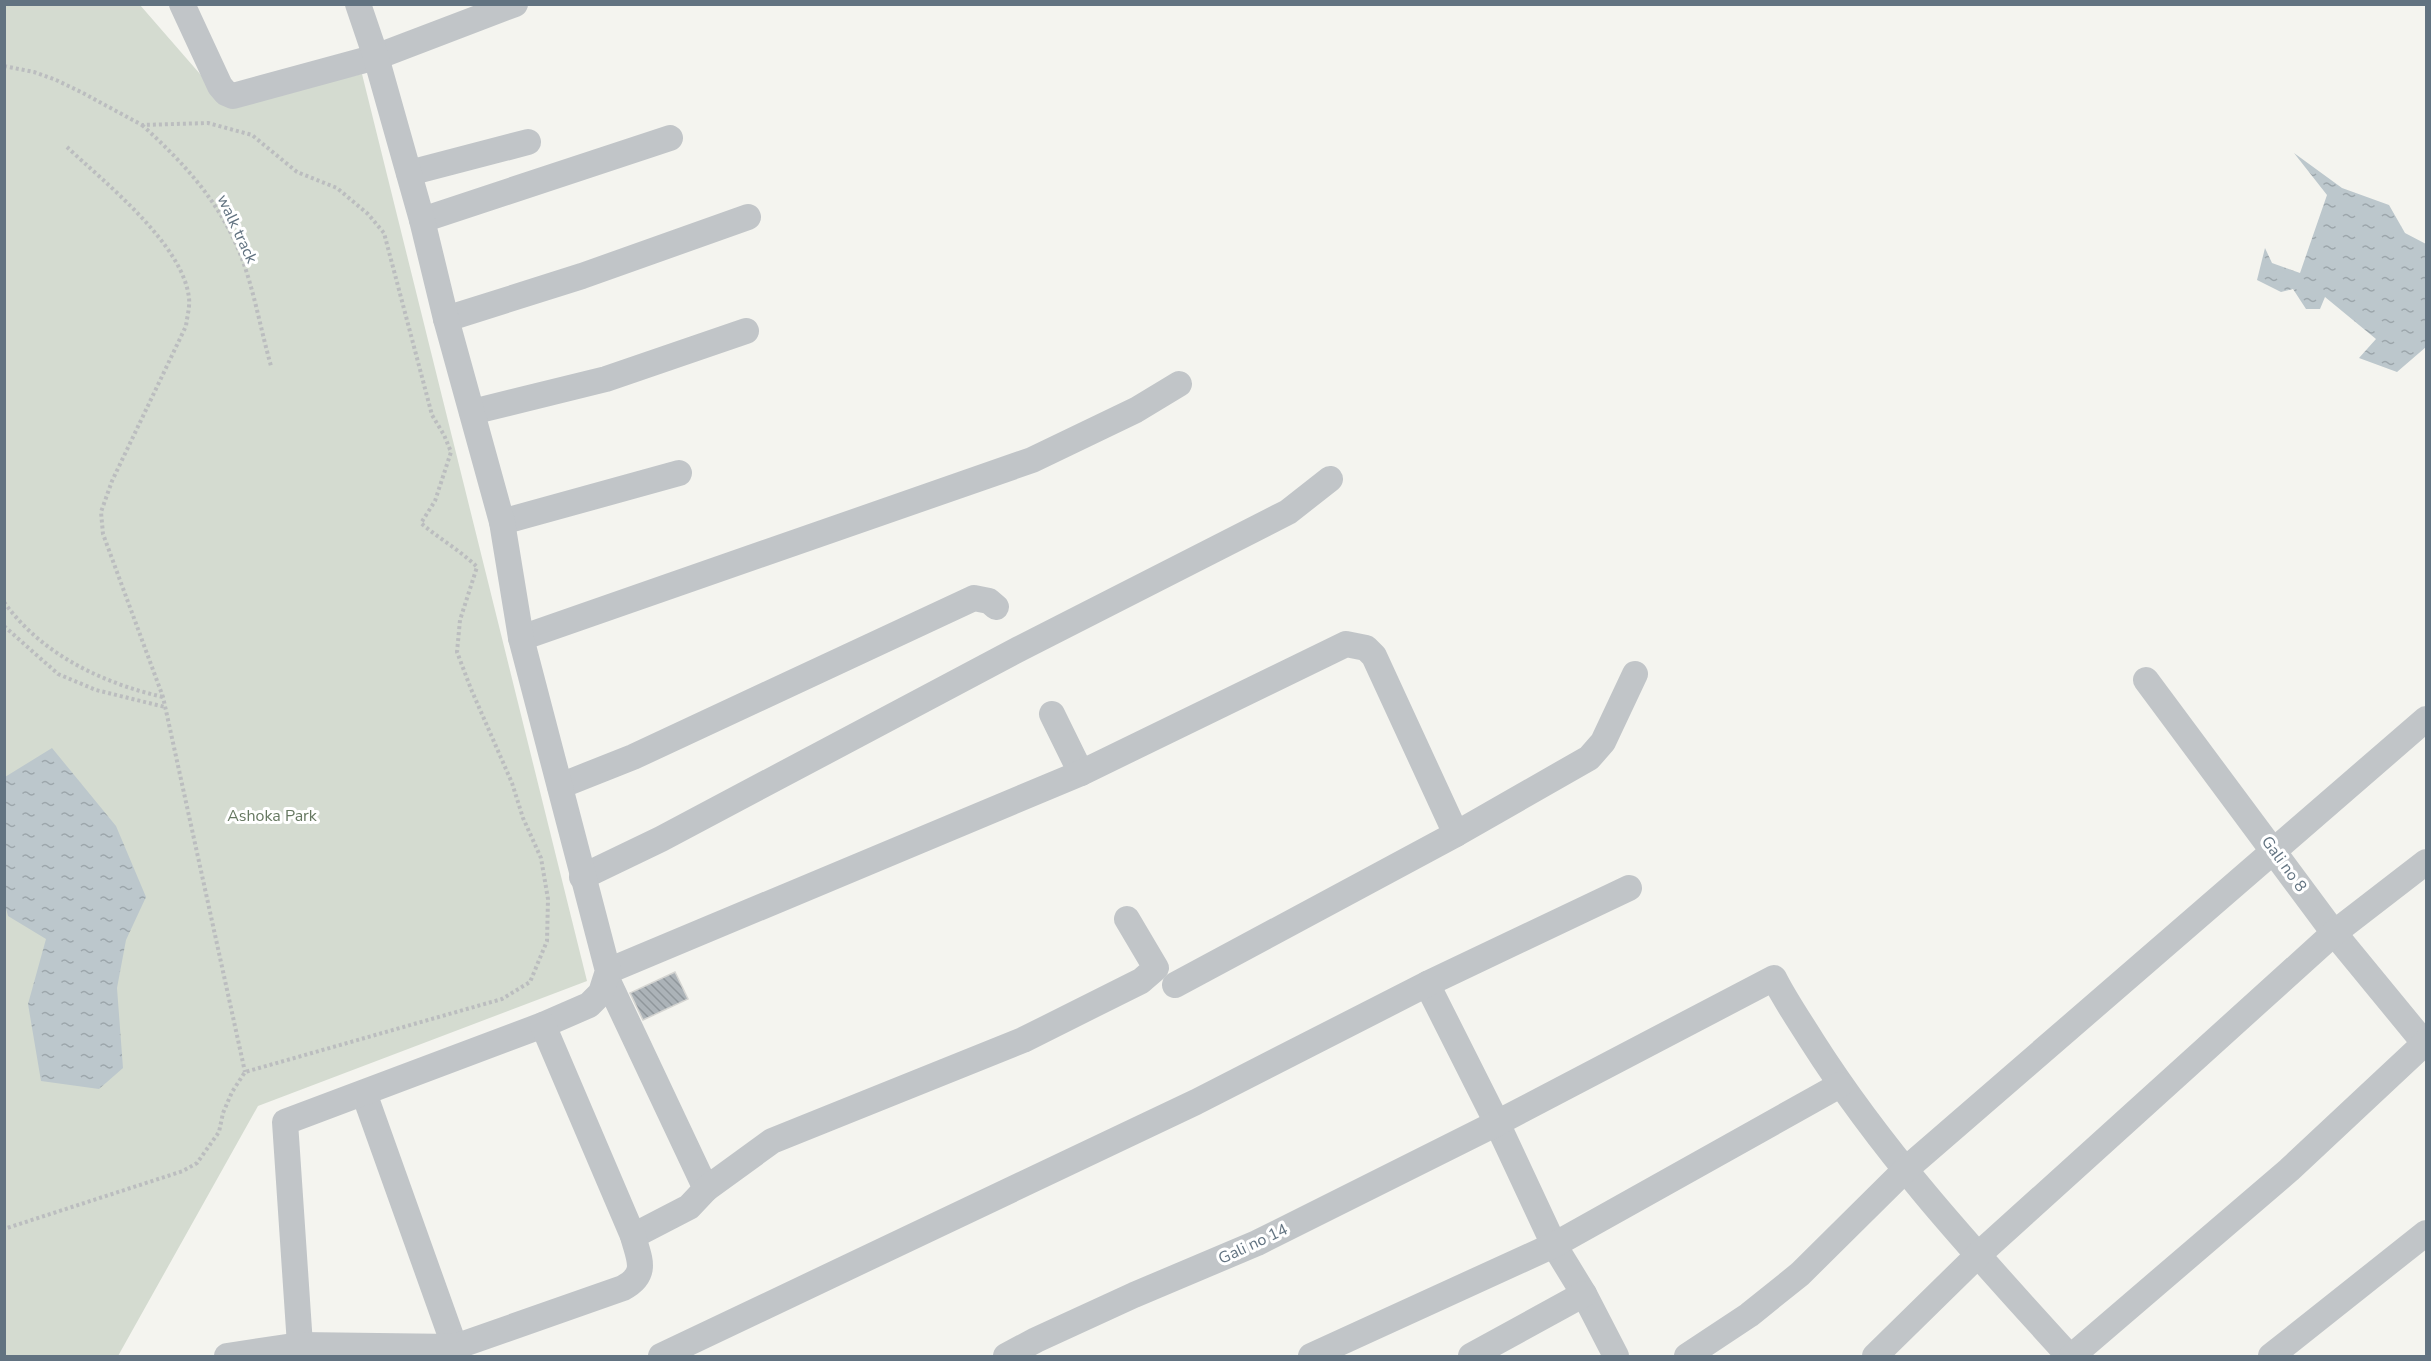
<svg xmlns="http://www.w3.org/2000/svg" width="2431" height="1361" viewBox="0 0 2431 1361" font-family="'Nunito Sans',sans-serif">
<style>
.green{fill:#d4dbd0}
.water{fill:url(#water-ripples)}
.building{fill:url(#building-back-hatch);stroke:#d5d5d2;stroke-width:1.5}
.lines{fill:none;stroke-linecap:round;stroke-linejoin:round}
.path{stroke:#bbbdbf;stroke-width:4;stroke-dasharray:3 3;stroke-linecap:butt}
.minor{stroke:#c1c5c8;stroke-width:26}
.labels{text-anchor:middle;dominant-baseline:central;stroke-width:6;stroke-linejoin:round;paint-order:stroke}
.street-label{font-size:16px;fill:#627381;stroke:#fff}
.park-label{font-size:16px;fill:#667861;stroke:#fff}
</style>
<defs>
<pattern id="water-ripples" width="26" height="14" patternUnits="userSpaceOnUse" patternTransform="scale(1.5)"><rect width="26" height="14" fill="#bcc7cc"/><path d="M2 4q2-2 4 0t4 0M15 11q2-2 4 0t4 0" fill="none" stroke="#9ca6ab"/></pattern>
<pattern id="building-back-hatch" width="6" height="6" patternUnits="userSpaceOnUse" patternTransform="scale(1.5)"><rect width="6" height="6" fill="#acb3b8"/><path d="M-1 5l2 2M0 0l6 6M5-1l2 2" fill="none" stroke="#8f969b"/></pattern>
</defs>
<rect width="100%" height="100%" fill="#f4f4ef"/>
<polygon class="green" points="5,5 140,5 227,105 362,74 587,981 258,1106 118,1356 5,1356"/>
<g class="water">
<polygon points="2294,153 2342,188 2389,205 2405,233 2426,244 2426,347 2397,372 2359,358 2376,339 2325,297 2320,309 2306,309 2293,289 2281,292 2257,280 2265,248 2272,263 2300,273 2327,195"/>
<polygon points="52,748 116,826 146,897 126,940 117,988 123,1068 99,1089 41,1081 28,1004 46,939 8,916 5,904 5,777"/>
</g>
<polygon class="building" points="675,972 688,999 643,1020 630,993"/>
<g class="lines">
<g class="path">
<path d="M 4,66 L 34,72 L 56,80 L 81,92 L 142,125 L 208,123 L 252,135 L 297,172 L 337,188 L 368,214 L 384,233 L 432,415 L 444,435 L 451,452 L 435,501 L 421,523 C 439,539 460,550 477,567 L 460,620 L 457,652 L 471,689 L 512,783 L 523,818 L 541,858 L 548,899 L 547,941 L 530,982 L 502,999 L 245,1072 L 232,1092 L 223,1113 L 219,1132 L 197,1163 L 183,1171 L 4,1229"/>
<path d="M 142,125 C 184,163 220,202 241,256 C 254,290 261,331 271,366"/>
<path d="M 67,147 C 105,183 183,244 189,298 C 190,307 187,317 186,326 L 112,481 L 101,512 L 103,534 L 163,697 L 245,1072"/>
<path d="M 4,602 C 41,654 102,683 163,697"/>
<polyline points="4,626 58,674 96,690 165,707"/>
</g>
<g class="minor">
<polyline points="182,4 220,86 226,93 233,96 376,57 515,4"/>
<polyline points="409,173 528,142"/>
<polyline points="422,220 670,138"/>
<polyline points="446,319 582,276 748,217"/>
<polyline points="472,412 606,379 746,331"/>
<polyline points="502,522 679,473"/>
<polyline points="521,638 1032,460 1136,410 1179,384"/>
<polyline points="2146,680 2334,933 2426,1045"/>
<polyline points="1052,714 1081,773"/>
<polyline points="560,786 633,757 974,598 989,601 996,607"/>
<polyline points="582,877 661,839 1019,649 1288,512 1330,479"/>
<polyline points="608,971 1081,773 1346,644 1366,648 1374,656 1456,834"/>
<polyline points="607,979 706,1189"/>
<polyline points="1427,984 1497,1123 1554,1245 1584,1294 1616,1356"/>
<polyline points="1175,985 1456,834 1589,758 1603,742 1635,674"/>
<polyline points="364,1093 458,1356"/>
<polyline points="633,1236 689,1207 706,1189 772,1141 1023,1040 1141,981 1156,968 1127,919"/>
<polyline points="300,1345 285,1122 543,1025 589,1005 601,993 608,971 521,638 502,522 446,319 422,220 376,57 358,4"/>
<path d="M 227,1356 L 300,1345 L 455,1347 L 623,1288 C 649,1274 639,1259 633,1236 L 543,1025"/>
<polyline points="661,1356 1196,1102 1427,984 1629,888"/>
<path d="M 1006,1356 L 1036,1340 L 1134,1295 L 1257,1243 L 1497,1123 L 1774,978 C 1785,1000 1799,1020 1812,1041 C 1885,1156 1978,1256 2069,1356"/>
<polyline points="1311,1356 1554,1245 1840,1085"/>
<polyline points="1471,1356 1584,1294"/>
<polyline points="1687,1356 1749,1315 1800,1274 1905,1170 2426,719"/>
<polyline points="1875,1356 1978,1255 2334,933 2426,862"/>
<polyline points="2072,1356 2289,1170 2426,1042"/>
<polyline points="2271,1356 2426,1233"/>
</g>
</g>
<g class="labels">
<g class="street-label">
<text transform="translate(237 229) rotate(65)">walk track</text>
<text transform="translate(2284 864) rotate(54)">Gali no 8</text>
<text transform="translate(1253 1244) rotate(-25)">Gali no 14</text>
</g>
<g class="park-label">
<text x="272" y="816">Ashoka Park</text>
</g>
</g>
<rect width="2431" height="1361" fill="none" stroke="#627381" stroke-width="12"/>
</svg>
